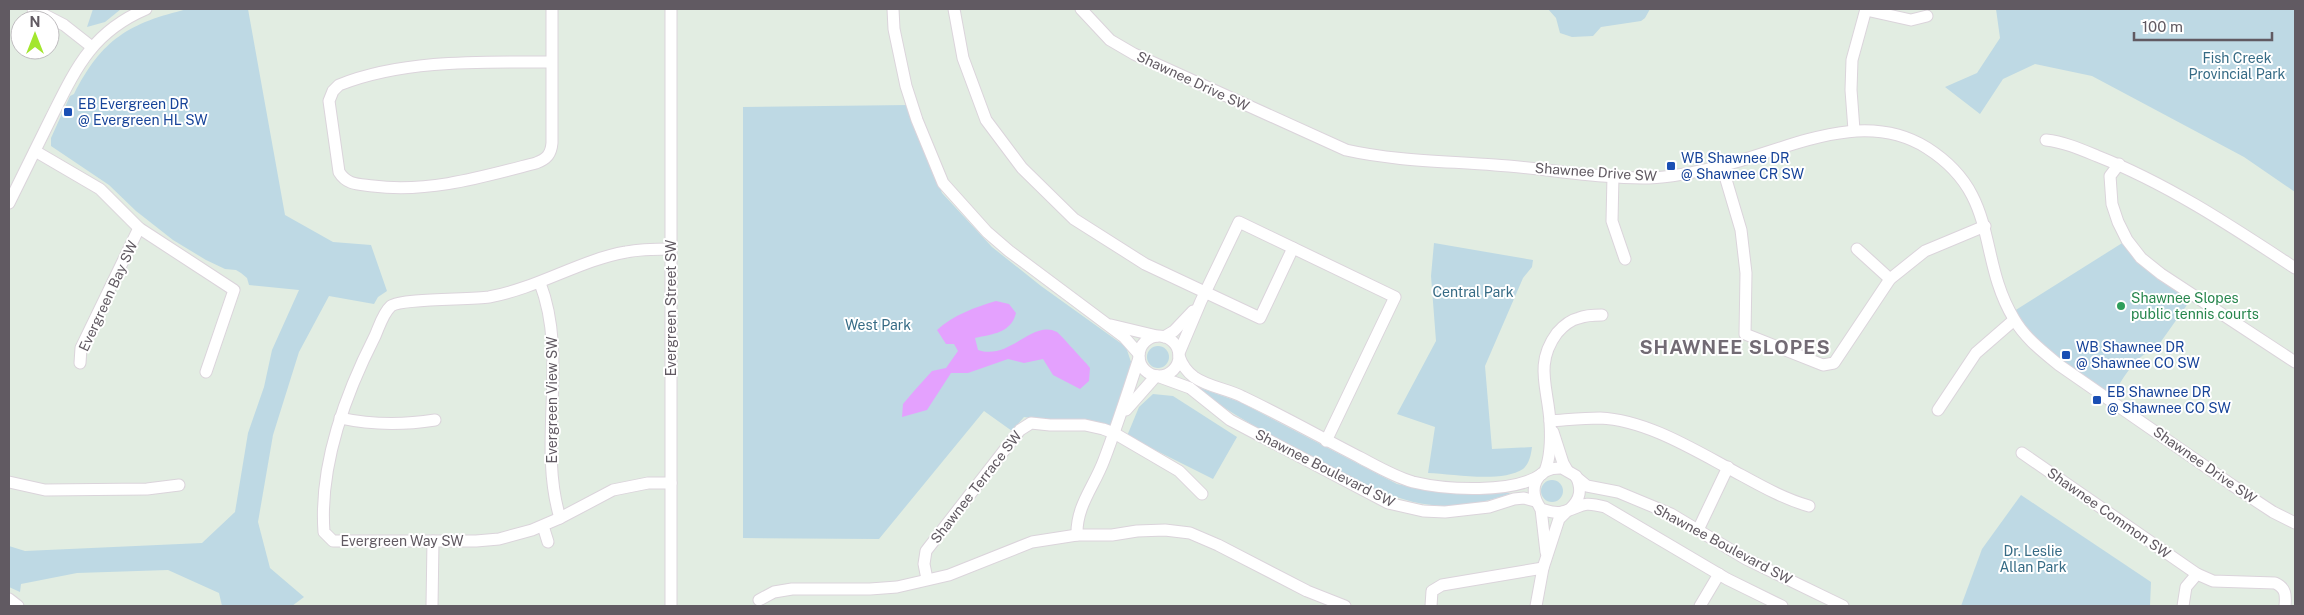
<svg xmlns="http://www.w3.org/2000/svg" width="2304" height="615" viewBox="0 0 2304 615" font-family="'Public Sans',sans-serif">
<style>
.green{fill:#bed9e4}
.water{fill:#e4a1fe}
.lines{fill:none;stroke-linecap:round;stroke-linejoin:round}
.street-casing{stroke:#dbd4db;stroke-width:13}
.street{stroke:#fff;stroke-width:11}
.transit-dot{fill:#1a4fb4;stroke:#fff;stroke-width:2}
.leisure-dot{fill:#2e9e5b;stroke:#fff;stroke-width:2}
.labels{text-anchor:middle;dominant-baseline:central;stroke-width:4;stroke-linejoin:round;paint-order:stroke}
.park-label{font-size:14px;fill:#366b85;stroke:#fff}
.street-label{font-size:14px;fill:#615a62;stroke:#fff}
.transit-label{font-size:14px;fill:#164399;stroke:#fff;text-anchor:start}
.leisure-label{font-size:14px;fill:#27864d;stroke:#fff;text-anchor:start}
.district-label{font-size:19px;font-weight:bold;letter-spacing:1px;fill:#726b74;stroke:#fff}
</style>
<rect width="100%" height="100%" fill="#e2ede2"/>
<g class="green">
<polygon points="93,9 121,9 105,22 87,27"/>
<path d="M 188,9 L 248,9 L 285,215 L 333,242 L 371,245 L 387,291 L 378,297 L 374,304 L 329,296 L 299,352 L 273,435 L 258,522 L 270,568 L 304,597 L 292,606 L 222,606 L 219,593 L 168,570 L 77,573 L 21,584 L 20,592 L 9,587 L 9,546 L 25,551 L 202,543 L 235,512 L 248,433 L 264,387 L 272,350 L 299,290 L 249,285 L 247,278 L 241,273 L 236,270 L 225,269 L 206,260 L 173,240 L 136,211 L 109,185 L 51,146 L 51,138 L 70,96 L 74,94 C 102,39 129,23 188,9 Z"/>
<polygon points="1548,9 1650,9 1645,18 1641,21 1601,27 1593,36 1572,37 1560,33 1556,18"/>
<polygon points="1996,9 2295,9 2295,192 2244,157 2092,76 2035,64 2003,79 1980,114 1945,87 1977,73 2000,38"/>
<polygon points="909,105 942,193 992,247 1041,286 1126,347 1131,362 1115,430 1024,417 1012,431 984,411 879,539 743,538 743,107"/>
<path d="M 2127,240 L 2194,295 L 2155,350 C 2135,353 2121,383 2110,399 L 2059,365 L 2011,313 Z"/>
<path d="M 1434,243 L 1533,260 L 1532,267 L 1523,278 L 1485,366 L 1492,449 L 1532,447 C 1531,455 1529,464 1523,469 C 1502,483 1453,474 1428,473 L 1435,427 L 1397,414 L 1436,341 L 1431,276 Z"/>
<circle cx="1158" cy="357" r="11"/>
<path d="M 1200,388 L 1240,402 L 1397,484 L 1437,492 L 1511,493 C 1428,525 1380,492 1307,454 C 1270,435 1233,416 1200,390 Z"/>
<polygon points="1153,394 1173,396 1237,437 1213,479 1127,436 1139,407"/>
<circle cx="1552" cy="491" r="11"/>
<polygon points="2021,495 2151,582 2150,606 1961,606 1982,549"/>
</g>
<path class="water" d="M 996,301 L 1009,304 L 1016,313 C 1011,333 993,334 975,338 L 978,350 C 1010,361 1032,319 1057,332 C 1061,335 1080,357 1086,363 L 1090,368 L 1089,381 L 1080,389 L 1053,375 L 1043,359 L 1024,363 L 1008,359 L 968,373 L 951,373 L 927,410 L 902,417 L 903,404 L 914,391 L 932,371 L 946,368 L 958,351 L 954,344 L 946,344 L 937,330 C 953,315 976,307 996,301 Z"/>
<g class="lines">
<g class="street-casing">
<g id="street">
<polyline points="33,9 64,25 92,47"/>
<polyline points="893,9 894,29 906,86 917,120 943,183 987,232 1009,251 1124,337 1139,354"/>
<polyline points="954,9 963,58 986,120 1022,168 1074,219 1145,264 1260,318 1293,248"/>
<path d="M 1081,9 L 1110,40 L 1134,54 L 1346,150 C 1395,161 1445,161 1495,165 C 1544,168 1600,179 1649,178 C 1673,177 1697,172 1721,166 C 1787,150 1862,107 1927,148 C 2001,195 1976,256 2014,319 C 2025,338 2042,351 2059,365 L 2232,485 L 2273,512 L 2295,523"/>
<polyline points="1866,10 1911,20 1927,16"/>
<path d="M 552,62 C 483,62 404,59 339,85 L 333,91 L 329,101 L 339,172 C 347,185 358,184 373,186 C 429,193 482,177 536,163 C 547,159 551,154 552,143 L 552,9"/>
<polyline points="1854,130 1851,90 1852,60 1866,9"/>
<path d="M 2046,140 C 2064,142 2080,149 2097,156 C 2168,184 2231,226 2295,268"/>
<polyline points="35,151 100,189 139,228 234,290 206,372"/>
<polyline points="2119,164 2110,176 2112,204 2118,222 2127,240 2141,258 2161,274 2295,362"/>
<polyline points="1722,166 1741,230 1746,273 1745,334 1823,365 1834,363 1890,279 1925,251 1985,226"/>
<polyline points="1613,176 1612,221 1625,259"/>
<path d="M 9,203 C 23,175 37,146 51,118 C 76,68 92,32 146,9"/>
<polyline points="1857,249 1890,279"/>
<path d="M 540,283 C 569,358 537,442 560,518"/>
<polyline points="1111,325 1157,336"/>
<circle cx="1159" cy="356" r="20"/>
<polyline points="1164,337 1174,331 1193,311"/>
<polyline points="1179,353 1201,301 1239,222 1395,297 1326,441"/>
<path d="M 1179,356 C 1182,365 1186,371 1194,377 C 1208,387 1228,389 1243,397 C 1283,416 1322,438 1361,458 C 1378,467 1395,477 1413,482 C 1446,490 1514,494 1542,474"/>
<path d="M 1139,358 C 1128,392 1117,426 1104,460 C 1094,487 1076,506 1077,535 L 1112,535 L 1137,531 L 1165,530 L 1190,533 L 1218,545 L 1307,591 L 1345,606"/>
<polyline points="80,363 81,348 139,228"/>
<polyline points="1157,376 1190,388 1230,420 1388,503 1423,511 1445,512 1489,507 1514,499 1524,498 1535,501"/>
<polyline points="1126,410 1156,376"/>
<polyline points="1938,410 1976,353 2014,320"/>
<path d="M 340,418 C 372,425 403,425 435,420"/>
<path d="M 1550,421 C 1566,420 1583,418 1600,418 C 1645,420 1691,448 1730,469 C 1756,483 1781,498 1809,506"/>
<polyline points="1553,432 1563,463 1567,470"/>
<polyline points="2022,453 2197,574"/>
<path d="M 1545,471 C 1551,456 1551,438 1550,422 C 1548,388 1534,364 1557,333 C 1563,326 1570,320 1579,318 C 1586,315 1594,315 1602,315"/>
<polyline points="1576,477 1587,486 1618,492 1671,514 1746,559 1843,606"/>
<polyline points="9,482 45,490 147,489 179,485"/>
<path d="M 671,483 L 648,483 L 613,490 L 560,518 L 532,530 L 499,539 L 476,541 L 333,541 L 324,532 C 319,465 345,395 375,336 C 379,327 383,313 391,306 C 402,298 470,300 489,297 C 538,288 580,260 626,252 C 641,249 656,249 671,249"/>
<polyline points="1541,509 1546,552"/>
<path d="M 1570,509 C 1581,499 1582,489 1576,476 L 1562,468 C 1535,467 1527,490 1541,509 C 1548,511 1555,514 1562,512 C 1583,508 1578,500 1605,507 L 1727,579 L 1782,606"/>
<polyline points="543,526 548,542"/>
<polyline points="1698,530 1728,467"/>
<polyline points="927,579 924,564 926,551 1020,430 1031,423 1050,425 1085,425 1103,429 1114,433 1179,471 1202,494"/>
<polyline points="9,599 18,606"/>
<polyline points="759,600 774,592 792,589 870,589 897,587 949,575 1032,542 1077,535"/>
<polyline points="432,606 433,541"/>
<polyline points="671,606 671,9"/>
<polyline points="1431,606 1432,591 1442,585 1543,568"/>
<polyline points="1536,606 1543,568 1559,519 1568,510"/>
<polyline points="1700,606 1719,574"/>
<path d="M 2183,606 L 2186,587 L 2197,574 L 2213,581 L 2275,583 C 2286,588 2286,595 2285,606"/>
</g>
</g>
<use href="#street" class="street"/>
</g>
<g class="transit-dot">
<rect x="63" y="107" width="10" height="10" rx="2.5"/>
<rect x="1666" y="161" width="10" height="10" rx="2.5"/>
<rect x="2061" y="350" width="10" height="10" rx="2.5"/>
<rect x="2092" y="395" width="10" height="10" rx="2.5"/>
</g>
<circle class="leisure-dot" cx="2121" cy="306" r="5"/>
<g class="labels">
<g class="park-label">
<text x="2237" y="58">Fish Creek<tspan x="2237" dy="16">Provincial Park</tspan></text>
<text x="1473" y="292">Central Park</text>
<text x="878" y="325">West Park</text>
<text x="2033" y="551">Dr. Leslie<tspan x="2033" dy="16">Allan Park</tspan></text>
</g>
<g class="street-label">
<text transform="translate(1193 81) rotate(25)">Shawnee Drive SW</text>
<text transform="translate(1596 172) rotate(4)">Shawnee Drive SW</text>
<text transform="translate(108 296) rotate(-65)">Evergreen Bay SW</text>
<text transform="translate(671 308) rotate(-90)">Evergreen Street SW</text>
<text transform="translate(552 400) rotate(-90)">Evergreen View SW</text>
<text transform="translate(2205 465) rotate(35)">Shawnee Drive SW</text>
<text transform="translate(1325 468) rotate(27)">Shawnee Boulevard SW</text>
<text transform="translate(976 487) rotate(-52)">Shawnee Terrace SW</text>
<text transform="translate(2109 513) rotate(35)">Shawnee Common SW</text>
<text x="402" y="541">Evergreen Way SW</text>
<text transform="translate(1723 544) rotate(28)">Shawnee Boulevard SW</text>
</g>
<g class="transit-label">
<text x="78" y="104">EB Evergreen DR<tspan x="78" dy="16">@ Evergreen HL SW</tspan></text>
<text x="1681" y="158">WB Shawnee DR<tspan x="1681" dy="16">@ Shawnee CR SW</tspan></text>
<text x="2076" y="347">WB Shawnee DR<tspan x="2076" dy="16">@ Shawnee CO SW</tspan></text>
<text x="2107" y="392">EB Shawnee DR<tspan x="2107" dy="16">@ Shawnee CO SW</tspan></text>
</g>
<g class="leisure-label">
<text x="2131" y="298">Shawnee Slopes<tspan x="2131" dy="16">public tennis courts</tspan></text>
</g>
<g class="district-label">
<text x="1735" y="347">SHAWNEE SLOPES</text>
</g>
</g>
<rect width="2304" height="615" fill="none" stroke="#615a62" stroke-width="20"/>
<g transform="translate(35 35)"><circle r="24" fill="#ffffff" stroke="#c0bdc0"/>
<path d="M0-4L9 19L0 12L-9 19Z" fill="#a3e62e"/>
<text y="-8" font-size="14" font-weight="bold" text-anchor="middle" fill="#615a62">N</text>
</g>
<path d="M2134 32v8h138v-8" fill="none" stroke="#615a62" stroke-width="2.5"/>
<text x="2142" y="32" font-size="15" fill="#615a62" stroke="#ffffff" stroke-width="4" paint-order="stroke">100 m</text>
</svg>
